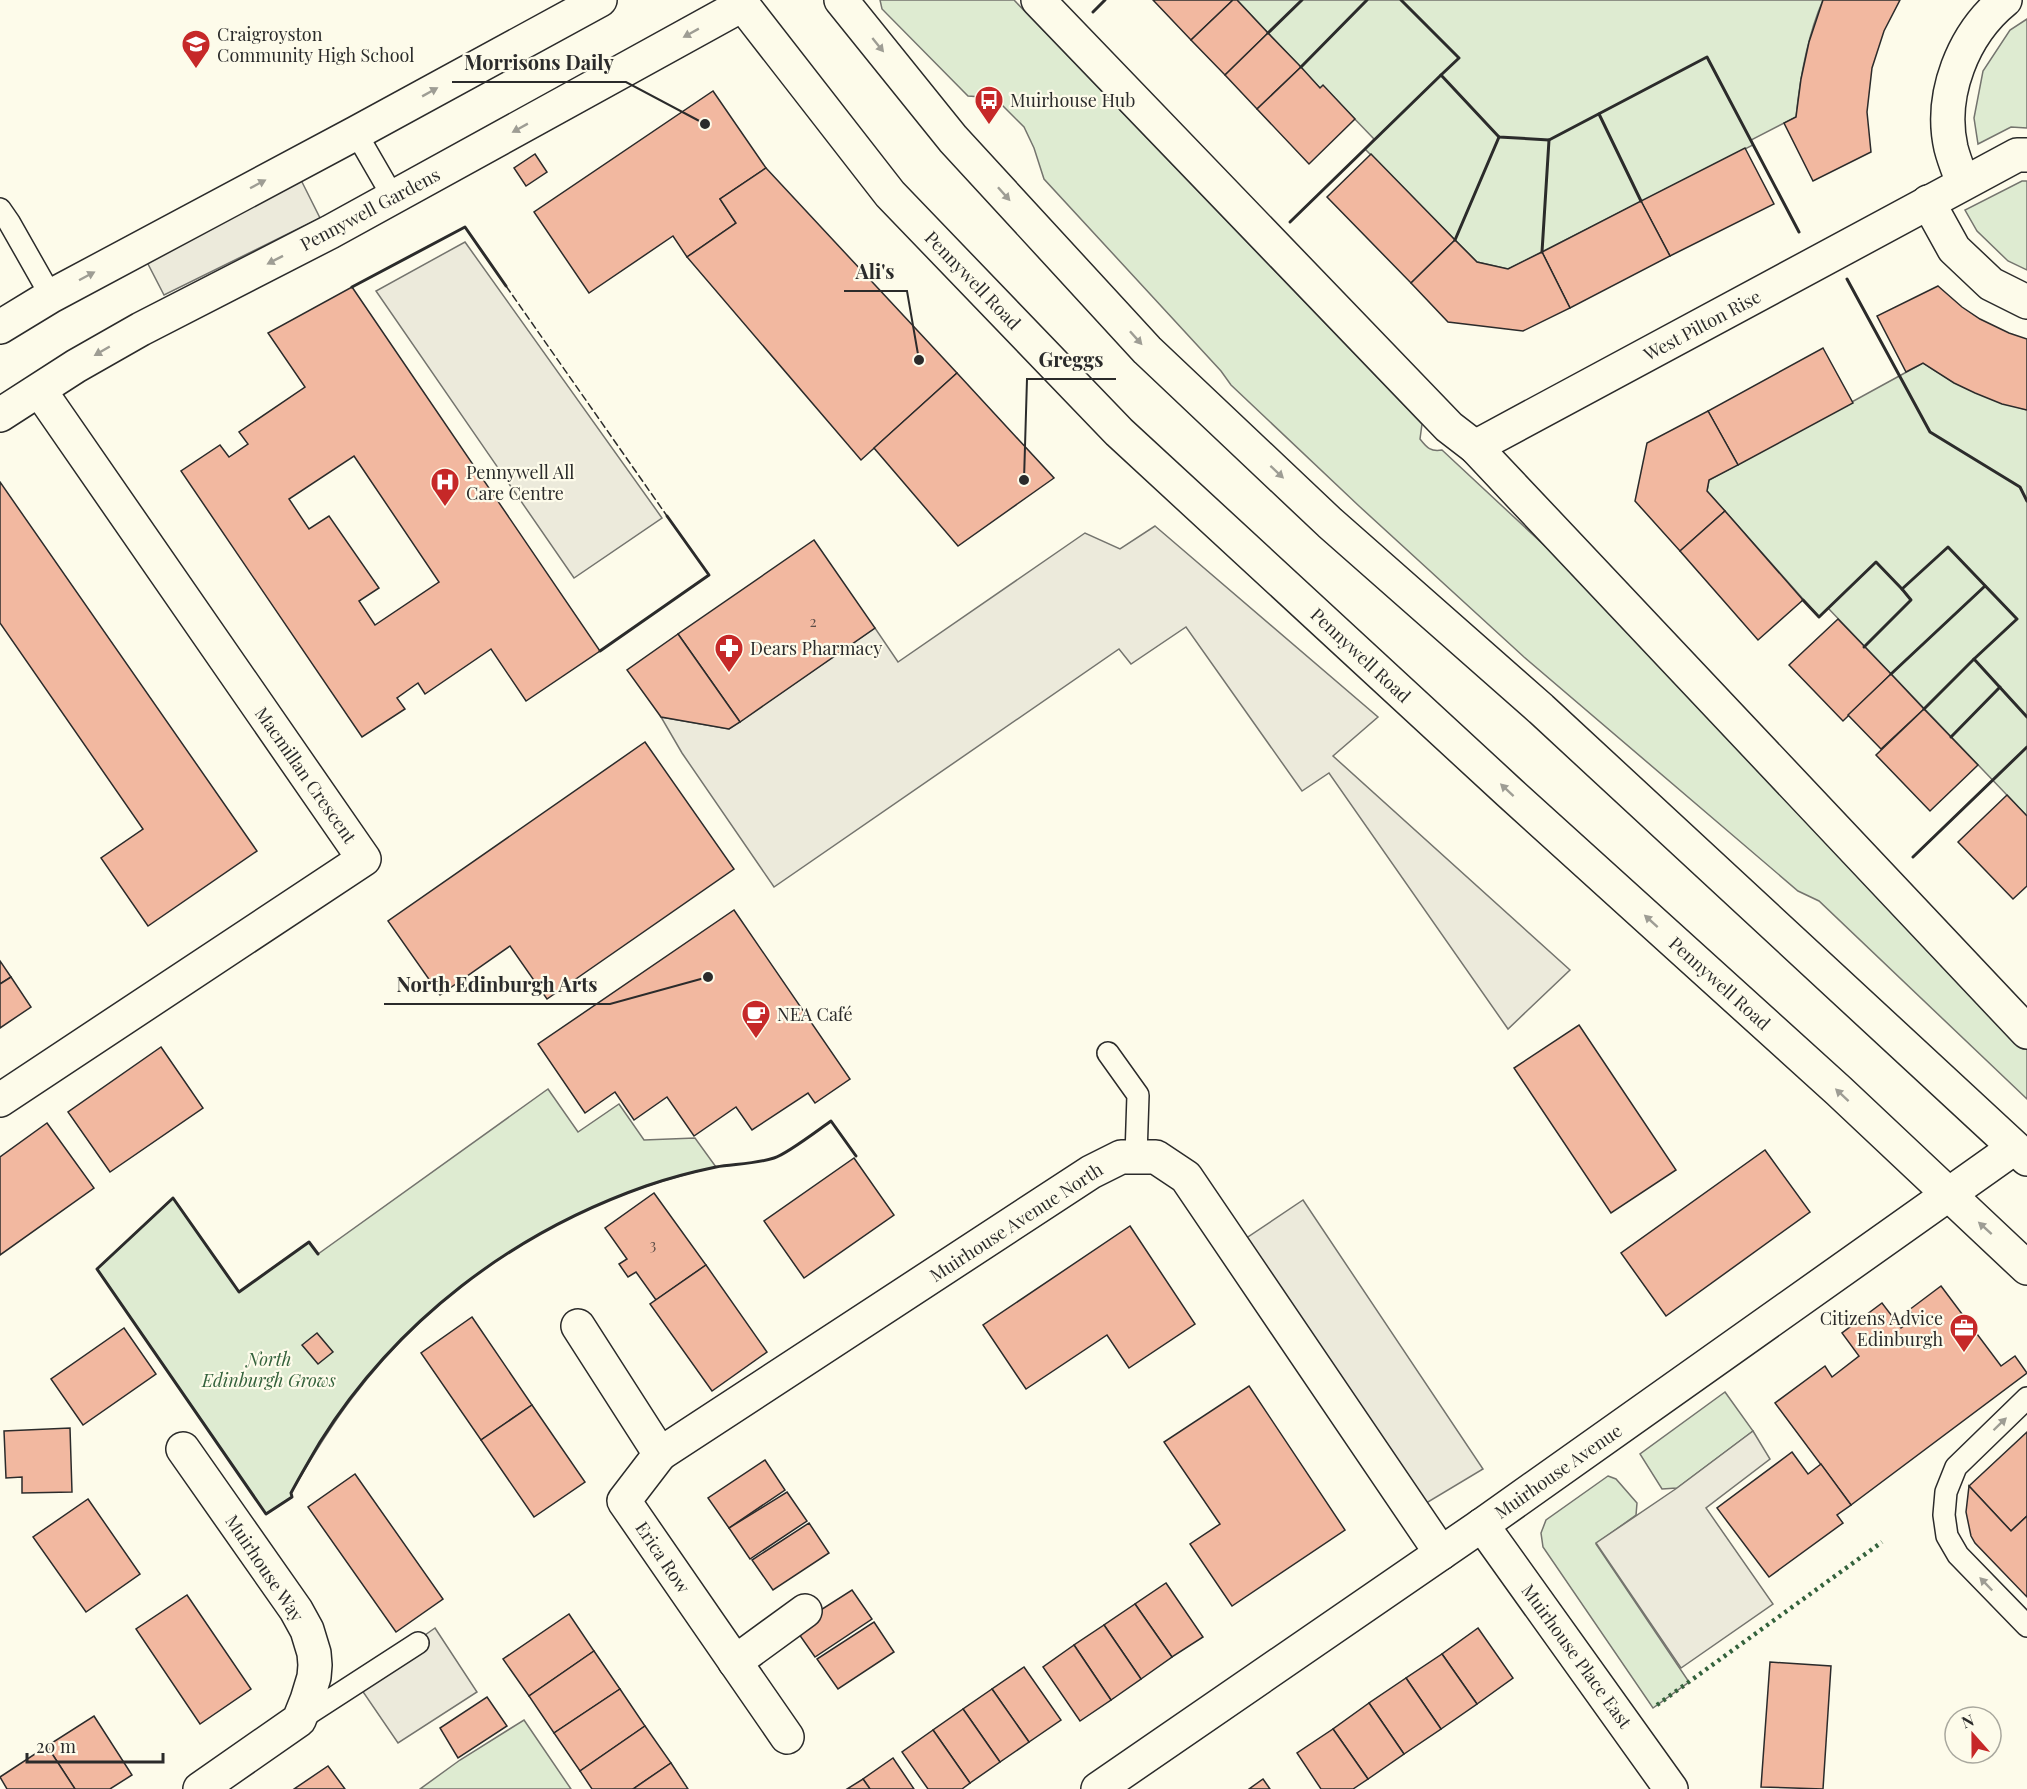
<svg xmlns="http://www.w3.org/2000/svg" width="2027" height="1789" viewBox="0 0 2027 1789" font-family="'Playfair Display',serif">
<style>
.green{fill:#deebd1;stroke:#74746e;stroke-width:1.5}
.parking{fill:#eceadb;stroke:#74746e;stroke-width:1.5}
.building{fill:#f2b8a0;stroke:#2b2b2b;stroke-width:1.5;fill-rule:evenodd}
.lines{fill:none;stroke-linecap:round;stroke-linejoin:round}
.lane-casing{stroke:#2b2b2b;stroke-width:24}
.street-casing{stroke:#2b2b2b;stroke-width:36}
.secondary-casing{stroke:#2b2b2b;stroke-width:36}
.lane{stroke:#fdfbea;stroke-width:21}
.street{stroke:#fdfbea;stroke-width:33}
.secondary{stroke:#fdfbea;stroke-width:33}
.hedge{stroke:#34623c;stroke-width:4.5;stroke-dasharray:3 4.5;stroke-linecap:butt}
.fence{stroke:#2b2b2b;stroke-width:1.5;stroke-dasharray:8 3;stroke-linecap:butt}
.wall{stroke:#2b2b2b;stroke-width:3}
.oneway{fill:#9e9d94}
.labels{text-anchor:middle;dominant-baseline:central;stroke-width:4.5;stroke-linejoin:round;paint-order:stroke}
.number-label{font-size:15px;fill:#5d4e48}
.poi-label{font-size:18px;fill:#2b2b2b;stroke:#fdfbea;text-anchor:start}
.street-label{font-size:18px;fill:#2b2b2b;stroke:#fdfbea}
.park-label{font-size:18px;font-style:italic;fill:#34623c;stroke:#fdfbea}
.leader{fill:none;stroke:#2b2b2b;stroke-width:2}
.callout-dot{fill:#2b2b2b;stroke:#fdfbea;stroke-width:2}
.callout-label{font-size:20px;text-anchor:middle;font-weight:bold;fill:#2b2b2b;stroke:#fdfbea;stroke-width:4.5;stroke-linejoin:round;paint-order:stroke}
</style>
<rect width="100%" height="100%" fill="#fdfbea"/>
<g class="green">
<path d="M 880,0 L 1014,0 L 1422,424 L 1420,439 C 1427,448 1431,452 1442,450 L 1602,599 L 2027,1046 L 2027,1099 L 1819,901 L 1798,891 L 1524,657 L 1359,506 L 1231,385 L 1221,371 L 1044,179 L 1034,148 L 1024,127 L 995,98 L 968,96 L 882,9 Z"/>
<path d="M 1237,0 L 1823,0 C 1807,37 1800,77 1796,117 L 1751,140 L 1753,145 L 1508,269 L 1477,262 L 1365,149 L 1374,139 L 1323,86 L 1320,88 Z"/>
<polygon points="2027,19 2027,128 2011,127 1978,144 1974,118 1983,71 2010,30"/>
<polygon points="2022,181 2027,181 2027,270 2008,261 1977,231 1965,210"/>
<path d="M 1923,363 C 1955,385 1990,400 2027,410 L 2027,816 L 1828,608 L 1819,617 L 1707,491 L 1709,480 Z"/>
<path d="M 548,1089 L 578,1132 L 619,1104 L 644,1140 L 695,1138 L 716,1167 C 570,1199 442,1279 352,1398 C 329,1428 310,1460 291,1493 L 292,1497 L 266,1514 L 97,1269 L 173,1198 L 239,1292 L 309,1242 L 318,1254 Z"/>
<polygon points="1725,1392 1753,1431 1677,1488 1662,1489 1640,1454"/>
<polygon points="1608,1476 1616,1479 1637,1503 1636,1515 1596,1544 1689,1682 1653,1708 1543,1547 1541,1533 1546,1520"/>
<polygon points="524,1720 571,1789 420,1789 460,1760"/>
</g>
<g class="parking">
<polygon points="301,180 320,218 164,295 147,262"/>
<polygon points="465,242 662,518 574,578 376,291"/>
<polygon points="1155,526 1378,717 1333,756 1570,970 1508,1029 1329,773 1302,791 1186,627 1131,664 1119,649 774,887 682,753 661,717 729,729 875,628 898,662 1085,533 1120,549"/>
<polygon points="1303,1200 1483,1469 1423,1505 1242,1241"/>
<polygon points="1753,1431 1770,1459 1706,1508 1773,1604 1681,1668 1596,1543 1677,1488"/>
<polygon points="435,1628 477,1692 398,1743 357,1683"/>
</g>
<g class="building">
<polygon points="1153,0 1233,0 1191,40"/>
<polygon points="1233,0 1237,0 1268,33 1225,75 1191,40"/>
<polygon points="1823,0 1900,0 1884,31 1872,68 1867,112 1871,152 1813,181 1784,123 1796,117 1801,79 1809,42"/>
<polygon points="1268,33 1301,67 1257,109 1225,75"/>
<polygon points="1301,67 1320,88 1323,85 1355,119 1309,164 1257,109"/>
<polygon points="713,91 766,168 720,199 736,223 687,257 673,236 589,293 534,212"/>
<polygon points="1745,148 1774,204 1670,256 1641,201"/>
<polygon points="535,154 547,172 526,186 514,168"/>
<polygon points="1371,154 1455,240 1411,283 1327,197"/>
<polygon points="766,168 957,373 861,460 687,257 736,223 720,199"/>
<polygon points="1641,201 1670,256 1570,308 1542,252"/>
<polygon points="1455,240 1477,262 1508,269 1542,252 1570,308 1523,331 1448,322 1411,283"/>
<polygon points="1938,286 1962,307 1980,319 2009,333 2027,339 2027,410 2002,404 1975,393 1954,383 1923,363 1906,372 1877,316"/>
<path d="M 352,287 L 600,651 L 526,701 L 491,649 L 425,694 L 418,683 L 397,698 L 405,709 L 362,737 L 181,471 L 220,445 L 229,457 L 248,444 L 239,432 L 305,387 L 268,333 ZM 354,456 L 439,582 L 375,625 L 359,601 L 379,588 L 329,516 L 309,529 L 289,499 Z"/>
<polygon points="1823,348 1853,403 1738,465 1708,411"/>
<polygon points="957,373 1054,478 958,546 874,448"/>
<polygon points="1708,411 1738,465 1709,480 1707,491 1725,511 1680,551 1635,501 1647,443"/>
<polygon points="0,482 257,851 148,926 101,858 143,829 0,623"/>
<polygon points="1725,511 1803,600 1758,640 1680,551"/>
<polygon points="814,540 875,628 740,722 678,634"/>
<polygon points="1838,619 1891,674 1843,721 1789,665"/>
<polygon points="678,634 740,722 729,729 661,717 627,670"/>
<polygon points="1891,674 1924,709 1881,749 1848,715"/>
<polygon points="1924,709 1978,765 1930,811 1876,755"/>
<polygon points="645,742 734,869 547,999 510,946 440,995 388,921"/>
<polygon points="2007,795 2027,816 2027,886 2013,899 1958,842"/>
<polygon points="734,910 850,1079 815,1103 808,1093 752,1130 736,1107 694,1136 667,1097 634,1120 615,1092 585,1113 538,1044"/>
<polygon points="0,961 11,977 0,984"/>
<polygon points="11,977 31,1007 0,1028 0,984"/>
<polygon points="1579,1025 1676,1170 1611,1213 1514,1068"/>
<polygon points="161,1047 203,1108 110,1172 68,1112"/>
<polygon points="47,1123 94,1188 0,1255 0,1157"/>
<polygon points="1765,1150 1810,1212 1666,1316 1621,1253"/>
<polygon points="854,1158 894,1215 804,1278 764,1221"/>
<polygon points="654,1193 706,1265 656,1300 636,1272 628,1277 619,1264 627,1259 605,1228"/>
<polygon points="1130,1226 1195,1324 1129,1368 1107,1335 1026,1389 983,1325"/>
<polygon points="706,1265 767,1352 712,1391 650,1304"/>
<polygon points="1941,1286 2001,1366 2015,1356 2027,1373 1851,1505 1775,1403 1825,1366 1832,1377 1859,1356 1842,1333 1882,1303 1901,1328 1915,1317 1909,1310"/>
<polygon points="472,1317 532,1405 481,1440 421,1353"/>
<polygon points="124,1328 156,1374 83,1425 51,1379"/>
<polygon points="317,1333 333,1352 318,1364 302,1345"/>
<polygon points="1249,1386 1345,1530 1232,1606 1190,1544 1220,1524 1164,1442"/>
<polygon points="532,1405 585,1482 534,1517 481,1440"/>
<polygon points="70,1428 72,1492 22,1493 22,1477 6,1478 4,1431"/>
<polygon points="2027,1432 2027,1516 2011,1531 1969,1486"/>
<polygon points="1792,1452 1808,1474 1821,1464 1851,1505 1837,1515 1843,1523 1769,1577 1717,1508"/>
<polygon points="765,1460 785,1490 729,1528 708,1498"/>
<polygon points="355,1474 443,1599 396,1632 308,1507"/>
<polygon points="1969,1486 2011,1531 2027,1516 2027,1597 1975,1543 1971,1536 1966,1512"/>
<polygon points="787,1492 807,1521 750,1559 729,1528"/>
<polygon points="88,1499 140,1574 86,1612 33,1537"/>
<polygon points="809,1523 829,1553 773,1590 752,1560"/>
<polygon points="1166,1583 1203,1637 1172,1657 1135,1604"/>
<polygon points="852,1590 872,1619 815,1657 794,1627"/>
<polygon points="187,1595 251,1689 200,1724 136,1629"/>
<polygon points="1135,1604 1172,1657 1141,1679 1104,1625"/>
<polygon points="569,1614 594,1651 529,1696 503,1659"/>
<polygon points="874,1622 894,1652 838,1689 817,1659"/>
<polygon points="1104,1625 1141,1679 1111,1700 1074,1645"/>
<polygon points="1478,1628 1513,1678 1477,1704 1442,1654"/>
<polygon points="1074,1645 1111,1700 1080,1721 1043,1667"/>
<polygon points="594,1651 620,1689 554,1733 529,1696"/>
<polygon points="1442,1654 1477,1704 1441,1729 1406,1678"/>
<polygon points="1770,1662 1831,1666 1823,1789 1761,1787"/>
<polygon points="1024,1667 1061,1720 1029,1742 992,1689"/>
<polygon points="1406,1678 1441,1729 1404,1754 1369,1703"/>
<polygon points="620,1689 645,1726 580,1771 554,1733"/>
<polygon points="992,1689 1029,1742 1000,1762 963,1709"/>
<polygon points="487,1697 507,1726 458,1758 440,1728"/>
<polygon points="1369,1703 1404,1754 1368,1779 1333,1729"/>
<polygon points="963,1709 1000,1762 970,1783 933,1730"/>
<polygon points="94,1716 132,1775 110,1789 75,1789 47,1746"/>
<polygon points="645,1726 671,1763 633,1789 592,1789 580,1771"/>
<polygon points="1333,1729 1368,1779 1353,1789 1321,1789 1297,1753"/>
<polygon points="933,1730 970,1783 962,1789 928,1789 902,1752"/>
<polygon points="47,1746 75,1789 7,1789 0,1777"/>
<polygon points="893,1758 914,1789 870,1789 863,1779"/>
<polygon points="671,1763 688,1789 633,1789"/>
<polygon points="328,1766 345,1789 294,1789"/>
<polygon points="863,1779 870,1789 847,1789"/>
<polygon points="1263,1779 1270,1789 1249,1789"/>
</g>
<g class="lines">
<g class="lane-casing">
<g id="lane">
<polyline points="356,133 393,197"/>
<polyline points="0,209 9,222 51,296"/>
<polyline points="1108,1053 1138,1095 1136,1156"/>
<polyline points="2027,1398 1956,1467 1946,1492 1944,1515 1947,1536 1958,1555 2027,1626"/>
<polyline points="299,1720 418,1643"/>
</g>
</g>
<g class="street-casing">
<g id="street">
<polyline points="1038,0 1449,427 1475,447 2027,1032"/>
<path d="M 1963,183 C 1959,172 1954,160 1951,148 C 1939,95 1963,34 2005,0"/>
<polyline points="1928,202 1954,249 1991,284 2027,302"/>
<polyline points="0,327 51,296 356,133 600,0"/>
<polyline points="0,415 76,366 141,329 330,232 742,5"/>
<polyline points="1475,447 2017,155 2027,155"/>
<polyline points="0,1100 364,859 40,391"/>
<polyline points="578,1326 660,1454 1091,1172 1121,1157 1156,1157 1186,1177 1441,1553"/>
<polyline points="183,1449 296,1610 307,1630 314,1653 315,1665 314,1677 307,1700 299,1720 200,1789"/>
<polyline points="660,1454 624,1501 787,1737"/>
<polyline points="1482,1525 1671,1789"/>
<polyline points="735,1662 805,1611"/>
<polyline points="1098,1789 1482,1525 2014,1148"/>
</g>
</g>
<g class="secondary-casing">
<g id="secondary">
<polyline points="739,0 890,194 1119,432 1510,793 1839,1091 2027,1268"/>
<polyline points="841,0 953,139 1147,350 1330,523 1541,709 2027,1159"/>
</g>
</g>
<use href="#lane" class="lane"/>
<use href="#street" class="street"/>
<use href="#secondary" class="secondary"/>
<polyline class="hedge" points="1657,1705 1882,1542"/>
<polyline class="fence" points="506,286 667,516"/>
<g class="wall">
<polyline points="1401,0 1459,58 1441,75 1499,137 1549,140 1707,57 1799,232"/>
<polyline points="1093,12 1105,0"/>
<polyline points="1268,33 1302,0"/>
<polyline points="1301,67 1367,0"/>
<polyline points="1599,114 1641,201"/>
<polyline points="1290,222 1441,75"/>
<polyline points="1455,240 1499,137"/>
<polyline points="1542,252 1549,140"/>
<polyline points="1847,279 1930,432 2020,487 2027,501"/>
<polyline points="352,287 465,227 506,286"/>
<polyline points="1803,600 1819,617 1876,562 1902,589 1948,547 2017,619 1974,659 2027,717"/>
<polyline points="1864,647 1911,600 1902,589"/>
<polyline points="600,651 709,575 667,516"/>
<polyline points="1891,674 1985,586"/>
<polyline points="1924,709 1974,659"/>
<polyline points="1951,737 2000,687"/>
<polyline points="1913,857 2027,747"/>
<path d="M 318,1254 L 309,1242 L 239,1292 L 173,1198 L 97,1269 L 266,1514 L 292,1497 L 291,1493 C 300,1476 310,1459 320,1442 C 396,1321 512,1233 646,1186 C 669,1178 692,1172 716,1167 C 734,1164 756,1164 774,1158 C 787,1154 818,1130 831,1121 L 856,1156"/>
</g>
</g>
<defs><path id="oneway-solid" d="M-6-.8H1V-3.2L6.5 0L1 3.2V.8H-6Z" transform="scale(1.5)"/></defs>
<g class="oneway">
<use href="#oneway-solid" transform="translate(691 33) rotate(151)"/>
<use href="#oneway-solid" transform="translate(878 45) rotate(51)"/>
<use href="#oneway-solid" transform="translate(430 92) rotate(-29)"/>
<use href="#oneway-solid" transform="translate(520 128) rotate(151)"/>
<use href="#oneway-solid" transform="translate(258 184) rotate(-28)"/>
<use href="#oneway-solid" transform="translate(1004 194) rotate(48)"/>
<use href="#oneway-solid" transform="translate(275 260) rotate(153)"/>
<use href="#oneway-solid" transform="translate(87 276) rotate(-28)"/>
<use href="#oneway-solid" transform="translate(1136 338) rotate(48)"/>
<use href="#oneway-solid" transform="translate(102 351) rotate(150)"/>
<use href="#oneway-solid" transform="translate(1277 472) rotate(43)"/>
<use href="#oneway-solid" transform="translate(1507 790) rotate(-137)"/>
<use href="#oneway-solid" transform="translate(1651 921) rotate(-138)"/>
<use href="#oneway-solid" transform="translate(1842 1095) rotate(-137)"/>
<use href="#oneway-solid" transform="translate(1985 1228) rotate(-138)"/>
<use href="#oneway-solid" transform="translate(2000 1424) rotate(-44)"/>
<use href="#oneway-solid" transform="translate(1986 1584) rotate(-134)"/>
</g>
<defs>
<g id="school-pin" transform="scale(1.5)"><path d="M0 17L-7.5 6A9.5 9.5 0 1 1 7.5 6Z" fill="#c62828" stroke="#fdfbea"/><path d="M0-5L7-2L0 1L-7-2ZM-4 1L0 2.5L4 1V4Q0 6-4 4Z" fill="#fff"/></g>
<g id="bus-pin" transform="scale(1.5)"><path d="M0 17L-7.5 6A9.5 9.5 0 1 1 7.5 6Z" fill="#c62828" stroke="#fdfbea"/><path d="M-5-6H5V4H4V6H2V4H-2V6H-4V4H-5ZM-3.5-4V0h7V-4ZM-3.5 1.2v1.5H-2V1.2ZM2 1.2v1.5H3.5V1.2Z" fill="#fff"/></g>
<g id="hospital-pin" transform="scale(1.5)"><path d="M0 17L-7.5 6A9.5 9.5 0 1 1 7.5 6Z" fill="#c62828" stroke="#fdfbea"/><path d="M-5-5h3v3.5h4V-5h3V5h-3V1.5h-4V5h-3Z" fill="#fff"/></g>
<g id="pharmacy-pin" transform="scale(1.5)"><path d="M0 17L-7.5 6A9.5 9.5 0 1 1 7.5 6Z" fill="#c62828" stroke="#fdfbea"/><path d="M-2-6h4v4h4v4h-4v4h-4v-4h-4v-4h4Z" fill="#fff"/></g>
<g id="cafe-pin" transform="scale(1.5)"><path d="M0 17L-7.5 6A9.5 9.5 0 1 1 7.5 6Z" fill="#c62828" stroke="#fdfbea"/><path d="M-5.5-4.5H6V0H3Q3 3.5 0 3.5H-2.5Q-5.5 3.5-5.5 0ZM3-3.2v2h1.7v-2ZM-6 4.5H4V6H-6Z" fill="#fff"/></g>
<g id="office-pin" transform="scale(1.5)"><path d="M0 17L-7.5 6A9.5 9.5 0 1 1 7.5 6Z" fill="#c62828" stroke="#fdfbea"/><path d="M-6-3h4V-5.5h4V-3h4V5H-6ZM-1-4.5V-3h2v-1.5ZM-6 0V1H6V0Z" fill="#fff"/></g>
</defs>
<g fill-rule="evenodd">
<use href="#school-pin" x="196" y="44"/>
<use href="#bus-pin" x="989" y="100"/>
<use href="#hospital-pin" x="445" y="482"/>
<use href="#pharmacy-pin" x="729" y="648"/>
<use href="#cafe-pin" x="756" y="1014"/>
<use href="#office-pin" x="1964" y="1328"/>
</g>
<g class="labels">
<g class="number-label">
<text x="813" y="621">2</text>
<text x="653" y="1244">3</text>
</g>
<g class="poi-label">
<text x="217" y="34">Craigroyston<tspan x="217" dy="21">Community High School</tspan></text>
<text x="1010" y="100">Muirhouse Hub</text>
<text x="466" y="472">Pennywell All<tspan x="466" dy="21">Care Centre</tspan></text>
<text x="750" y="648">Dears Pharmacy</text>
<text x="777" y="1014">NEA Café</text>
<text x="1943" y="1318" text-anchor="end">Citizens Advice<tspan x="1943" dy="21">Edinburgh</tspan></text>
</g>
<g class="street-label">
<text transform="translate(370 209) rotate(-28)">Pennywell Gardens</text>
<text transform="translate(973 280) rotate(46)">Pennywell Road</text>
<text transform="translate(1702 325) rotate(-28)">West Pilton Rise</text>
<text transform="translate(1361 655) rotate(43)">Pennywell Road</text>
<text transform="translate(306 775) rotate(55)">Macmillan Crescent</text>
<text transform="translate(1720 983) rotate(42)">Pennywell Road</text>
<text transform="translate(1016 1222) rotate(-33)">Muirhouse Avenue North</text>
<text transform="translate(1558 1471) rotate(-35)">Muirhouse Avenue</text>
<text transform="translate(663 1557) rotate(56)">Erica Row</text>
<text transform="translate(265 1568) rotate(56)">Muirhouse Way</text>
<text transform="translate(1577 1656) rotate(54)">Muirhouse Place East</text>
</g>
<g class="park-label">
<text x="269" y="1359">North<tspan x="269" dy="21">Edinburgh Grows</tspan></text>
</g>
</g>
<path class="leader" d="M705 124L626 82H452M919 360L907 291H844M1024 480L1027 379H1116M708 977L610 1004H384"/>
<g class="callout-dot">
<circle cx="705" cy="124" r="6"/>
<circle cx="919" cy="360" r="6"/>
<circle cx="1024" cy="480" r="6"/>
<circle cx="708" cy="977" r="6"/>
</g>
<g class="callout-label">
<text x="539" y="70">Morrisons Daily</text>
<text x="875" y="279">Ali's</text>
<text x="1071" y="367">Greggs</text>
<text x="497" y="992">North Edinburgh Arts</text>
</g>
<g transform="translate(1973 1735) rotate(339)"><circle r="28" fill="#fdfbea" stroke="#a9a89e" stroke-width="1.5"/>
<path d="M0-4.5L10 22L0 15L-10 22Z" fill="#c62828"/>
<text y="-9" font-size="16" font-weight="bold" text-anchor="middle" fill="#2b2b2b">N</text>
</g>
<path d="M27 1753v9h136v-9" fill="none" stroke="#2b2b2b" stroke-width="3"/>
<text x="36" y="1753" font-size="18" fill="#2b2b2b" stroke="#fdfbea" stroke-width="4.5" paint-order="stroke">20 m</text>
</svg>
